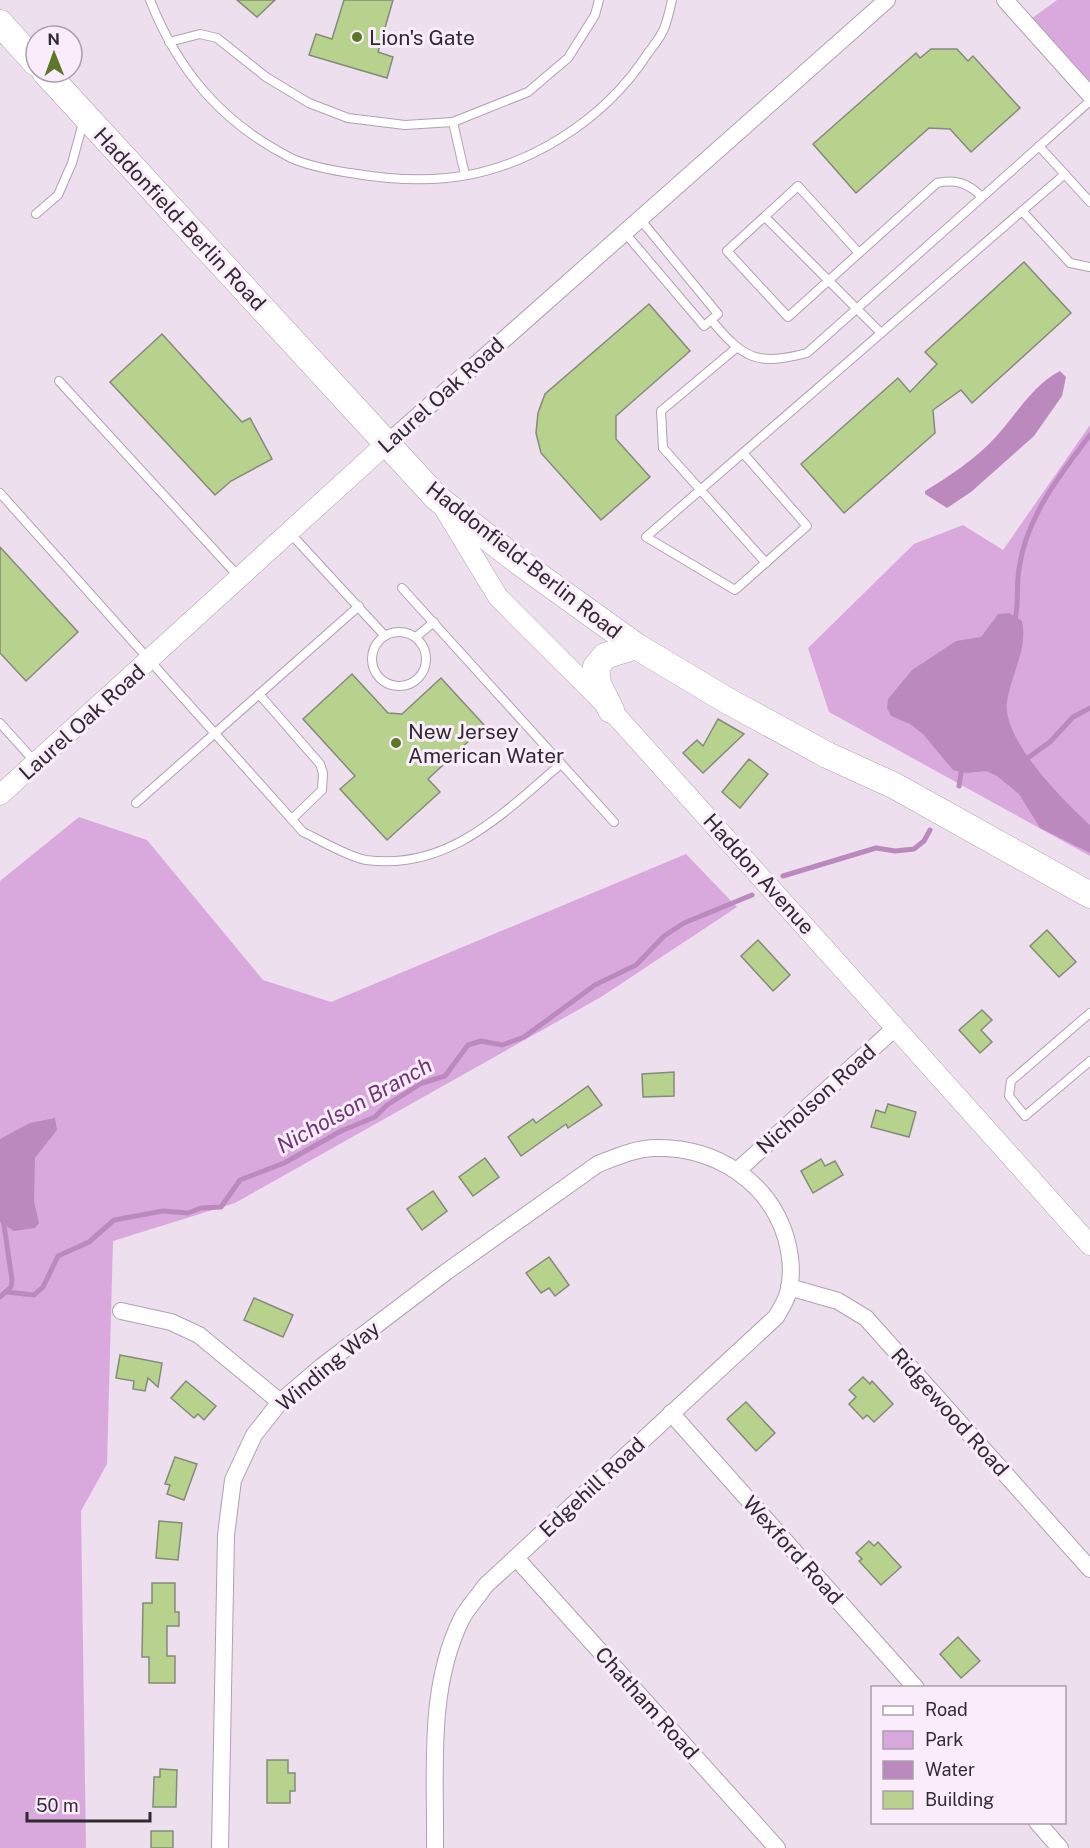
<svg xmlns="http://www.w3.org/2000/svg" width="1090" height="1848" viewBox="0 0 1090 1848" font-family="'Public Sans',sans-serif">
<style>
.green{fill:#d9a9dd}
.water{fill:#bc89bf}
.lines{fill:none;stroke-linecap:round;stroke-linejoin:round}
.stream{stroke:#bc89bf;stroke-width:5}
.building{fill:#b7d28d;stroke:#848b7a;stroke-width:1.5}
.service-casing{stroke:#afa2b0;stroke-width:10}
.minor-casing{stroke:#afa2b0;stroke-width:18}
.tertiary-casing{stroke:#afa2b0;stroke-width:21}
.primary-casing{stroke:#afa2b0;stroke-width:27}
.service{stroke:#fff;stroke-width:8}
.minor{stroke:#fff;stroke-width:16}
.tertiary{stroke:#fff;stroke-width:20}
.primary{stroke:#fff;stroke-width:26}
.poi-dot{fill:#5d772a;stroke:#fbecfc;stroke-width:2}
.labels{text-anchor:middle;dominant-baseline:central;stroke-width:6;stroke-linejoin:round;paint-order:stroke}
.poi-label{font-size:21px;fill:#302b31;stroke:#fbecfc;text-anchor:start}
.street-label{font-size:21px;fill:#302b31;stroke:#fbecfc}
.water-label{font-size:22px;font-style:italic;fill:#703376;stroke:#fbecfc}
</style>
<rect width="100%" height="100%" fill="#eddfee"/>
<g class="green">
<polygon points="1057,0 1090,0 1090,87 1031,19"/>
<polygon points="1090,425 1090,856 829,712 808,648 914,544 963,525 1003,550"/>
<polygon points="79,817 147,840 263,980 331,1002 686,854 737,907 601,997 235,1203 113,1241 107,1464 81,1511 86,1848 0,1848 0,881"/>
</g>
<g class="water">
<path d="M 1060,371 L 1066,377 L 1062,396 L 1034,436 L 971,492 L 947,508 L 925,494 L 925,491 C 948,477 969,463 989,444 C 1013,421 1030,386 1060,371 Z"/>
<path d="M 1009,613 L 1022,621 C 1028,650 1011,674 1007,702 C 1002,740 1064,801 1090,825 L 1090,853 L 1040,828 L 1019,794 L 997,776 L 986,771 L 967,773 L 953,770 L 923,734 L 910,724 L 891,716 L 887,708 L 888,699 L 912,670 L 956,641 L 981,637 L 998,614 Z"/>
<polygon points="55,1118 57,1130 35,1158 34,1201 39,1223 35,1228 14,1231 0,1222 0,1139 30,1123"/>
</g>
<g class="lines">
<g class="stream">
<path d="M 1015,620 C 1019,603 1016,586 1019,569 C 1026,517 1060,475 1090,435"/>
<polyline points="1022,762 1050,742 1073,717 1090,708"/>
<polyline points="959,786 962,767"/>
<polyline points="783,876 876,848 895,851 914,849 924,841 930,830"/>
<polyline points="7,1292 34,1295 43,1287 58,1256 89,1242 114,1220 163,1211 188,1213 201,1208 221,1207 240,1180 284,1163 341,1131 375,1117 387,1105 422,1083 445,1076 468,1045 481,1041 502,1045 524,1037 595,985 636,965 664,936 684,923 752,895"/>
<polyline points="0,1297 11,1287 12,1280 3,1218"/>
</g>
</g>
<g class="building">
<polygon points="237,0 275,0 257,17"/>
<polygon points="344,0 393,0 378,52 393,57 387,78 309,55 316,34 332,39"/>
<polygon points="931,49 957,49 968,61 973,56 1020,108 971,152 950,129 929,128 856,193 813,144 916,53 920,58"/>
<polygon points="1024,262 1071,313 972,403 961,390 933,410 935,433 844,513 801,464 898,378 910,392 937,364 925,352"/>
<polygon points="649,304 690,351 616,416 616,439 650,477 601,520 541,453 536,433 538,413 545,394"/>
<polygon points="162,334 242,422 250,418 272,459 231,481 215,495 110,382"/>
<polygon points="0,547 78,632 26,681 0,653"/>
<polygon points="352,674 388,713 402,714 441,678 485,726 428,779 440,792 387,840 340,789 355,776 303,719"/>
<polygon points="718,719 744,734 703,773 683,753 697,740 703,746"/>
<polygon points="749,759 768,774 740,808 722,792"/>
<polygon points="1047,930 1076,962 1059,977 1030,946"/>
<polygon points="758,940 790,975 773,991 741,956"/>
<polygon points="982,1010 992,1020 981,1030 992,1042 980,1053 959,1030"/>
<polygon points="674,1072 674,1096 643,1097 642,1074"/>
<polygon points="588,1086 602,1105 568,1128 566,1124 521,1156 508,1137 533,1119 536,1123"/>
<polygon points="888,1104 916,1112 909,1137 871,1127 876,1110 885,1113"/>
<polygon points="485,1158 499,1177 473,1196 459,1177"/>
<polygon points="821,1159 825,1166 835,1161 843,1175 813,1193 801,1171"/>
<polygon points="433,1191 447,1211 422,1230 407,1209"/>
<polygon points="549,1257 569,1285 555,1296 549,1288 541,1293 526,1273"/>
<polygon points="254,1298 293,1315 283,1337 244,1320"/>
<polygon points="120,1355 162,1363 158,1387 148,1378 145,1391 133,1389 134,1381 116,1378"/>
<polygon points="863,1377 870,1384 872,1381 893,1404 874,1422 867,1415 863,1419 849,1404 856,1397 849,1390"/>
<polygon points="186,1381 216,1406 204,1420 198,1414 194,1418 171,1398"/>
<polygon points="746,1402 775,1433 756,1451 727,1419"/>
<polygon points="175,1457 197,1464 184,1500 167,1494 170,1485 165,1484"/>
<polygon points="159,1521 182,1523 178,1560 156,1558"/>
<polygon points="869,1541 874,1546 878,1542 901,1567 881,1585 859,1561 862,1559 856,1553"/>
<polygon points="152,1583 175,1583 175,1612 179,1612 179,1626 167,1626 167,1656 175,1656 175,1683 149,1683 149,1657 142,1657 143,1603 152,1603"/>
<polygon points="958,1637 980,1661 961,1678 940,1654"/>
<polygon points="267,1760 288,1760 288,1773 295,1773 295,1791 290,1791 290,1803 267,1803"/>
<polygon points="160,1769 177,1770 176,1807 153,1807 154,1777 160,1777"/>
<rect x="151" y="1831" width="22" height="17"/>
</g>
<g class="lines">
<g class="service-casing">
<g id="service">
<path d="M 150,0 C 178,71 222,123 291,158 C 310,167 336,171 357,174 C 387,179 416,181 447,178 C 527,170 605,120 648,53 C 654,45 662,36 665,26 C 668,18 670,9 672,0"/>
<polyline points="169,42 200,34 217,38 266,77 309,103 348,118 405,125 453,122 528,92 568,58 595,15 599,0"/>
<polyline points="453,122 465,175"/>
<polyline points="1039,146 1090,202"/>
<polyline points="1022,211 1070,263 1090,267"/>
<polyline points="36,214 58,195 72,163 84,119"/>
<polyline points="765,217 881,333"/>
<polyline points="625,233 704,326 718,314 640,219"/>
<path d="M 859,253 L 798,186 L 727,251 L 788,317 C 838,272 887,228 937,183 C 956,179 968,183 982,197"/>
<path d="M 712,321 C 744,359 757,366 807,353 L 1090,101"/>
<polyline points="735,349 661,411 663,448 766,563"/>
<polyline points="59,381 239,577"/>
<polyline points="743,453 807,526 735,590 646,537 1022,211 1065,174"/>
<path d="M 0,493 L 303,832 C 320,840 348,857 366,860 C 449,871 503,813 561,764"/>
<polyline points="290,533 385,636"/>
<polyline points="402,588 614,822"/>
<circle cx="399" cy="659" r="27"/>
<polyline points="416,637 434,622"/>
<polyline points="259,694 320,764 323,773 322,790 292,819"/>
<polyline points="0,723 36,763"/>
<polyline points="136,803 359,606"/>
<polyline points="1090,1013 1011,1081 1009,1096 1025,1116 1090,1061"/>
</g>
</g>
<g class="minor-casing">
<g id="minor">
<polyline points="1005,0 1090,95"/>
<polyline points="386,444 887,0"/>
<polyline points="737,1171 895,1028"/>
<polyline points="789,1287 838,1301 866,1318 1090,1569"/>
<polyline points="121,1311 171,1322 199,1335 280,1402"/>
<polyline points="671,1413 916,1688"/>
<polyline points="516,1558 777,1848"/>
<polyline points="1037,1822 1060,1848"/>
<path d="M 220,1848 L 226,1535 L 233,1480 L 254,1435 L 280,1402 L 321,1367 L 446,1272 L 598,1164 C 616,1157 636,1148 656,1148 C 715,1147 769,1181 786,1238 C 791,1256 793,1275 788,1293 C 786,1301 780,1310 776,1317 L 485,1586 C 478,1597 467,1608 461,1620 C 427,1690 436,1773 435,1848"/>
</g>
</g>
<g class="tertiary-casing">
<g id="tertiary">
<polyline points="444,508 498,597 611,710 1090,1245"/>
<polyline points="0,795 386,444"/>
</g>
</g>
<g class="primary-casing">
<g id="primary">
<polyline points="0,23 36,63"/>
<polyline points="45,72 437,498 522,564 636,646 728,701 827,755 895,786 1090,895"/>
<polyline points="611,710 598,684 596,667 605,656 636,646"/>
</g>
</g>
<use href="#service" class="service"/>
<use href="#minor" class="minor"/>
<use href="#tertiary" class="tertiary"/>
<use href="#primary" class="primary"/>
</g>
<g class="poi-dot">
<circle cx="357" cy="37" r="6"/>
<circle cx="396" cy="743" r="6"/>
</g>
<g class="labels">
<g class="poi-label">
<text x="369" y="37">Lion's Gate</text>
<text x="408" y="731">New Jersey<tspan x="408" dy="24">American Water</tspan></text>
</g>
<g class="street-label">
<text transform="translate(180 219) rotate(47)">Haddonfield-Berlin Road</text>
<text transform="translate(441 395) rotate(-42)">Laurel Oak Road</text>
<text transform="translate(524 560) rotate(38)">Haddonfield-Berlin Road</text>
<text transform="translate(82 722) rotate(-42)">Laurel Oak Road</text>
<text transform="translate(759 874) rotate(48)">Haddon Avenue</text>
<text transform="translate(816 1099) rotate(-42)">Nicholson Road</text>
<text transform="translate(328 1366) rotate(-40)">Winding Way</text>
<text transform="translate(950 1412) rotate(48)">Ridgewood Road</text>
<text transform="translate(592 1487) rotate(-43)">Edgehill Road</text>
<text transform="translate(793 1550) rotate(48)">Wexford Road</text>
<text transform="translate(647 1703) rotate(48)">Chatham Road</text>
</g>
<g class="water-label">
<text transform="translate(354 1105) rotate(-29)">Nicholson Branch</text>
</g>
</g>
<rect x="871" y="1686" width="195" height="138" fill="#fbecfc" stroke="#aa9fab" stroke-width="1.5"/>
<rect x="883" y="1706" width="30" height="9" fill="#ffffff" stroke="#aa9fab" stroke-width="1.5"/>
<text x="925" y="1716" font-size="18" fill="#302b31">Road</text>
<rect x="883" y="1731" width="30" height="18" fill="#d9a9dd" stroke="#aa9fab" stroke-width="1.5"/>
<text x="925" y="1746" font-size="18" fill="#302b31">Park</text>
<rect x="883" y="1761" width="30" height="18" fill="#bc89bf" stroke="#aa9fab" stroke-width="1.5"/>
<text x="925" y="1776" font-size="18" fill="#302b31">Water</text>
<rect x="883" y="1791" width="30" height="18" fill="#b7d28d" stroke="#aa9fab" stroke-width="1.5"/>
<text x="925" y="1806" font-size="18" fill="#302b31">Building</text>
<g transform="translate(54 54) rotate(359)"><circle r="28" fill="#fbecfc" stroke="#aa9fab" stroke-width="1.5"/>
<path d="M0-4.5L10 22L0 15L-10 22Z" fill="#5d772a"/>
<text y="-9" font-size="16" font-weight="bold" text-anchor="middle" fill="#302b31">N</text>
</g>
<path d="M27 1812v9h123v-9" fill="none" stroke="#302b31" stroke-width="3"/>
<text x="36" y="1812" font-size="18" fill="#302b31" stroke="#fbecfc" stroke-width="4.5" paint-order="stroke">50 m</text>
</svg>
